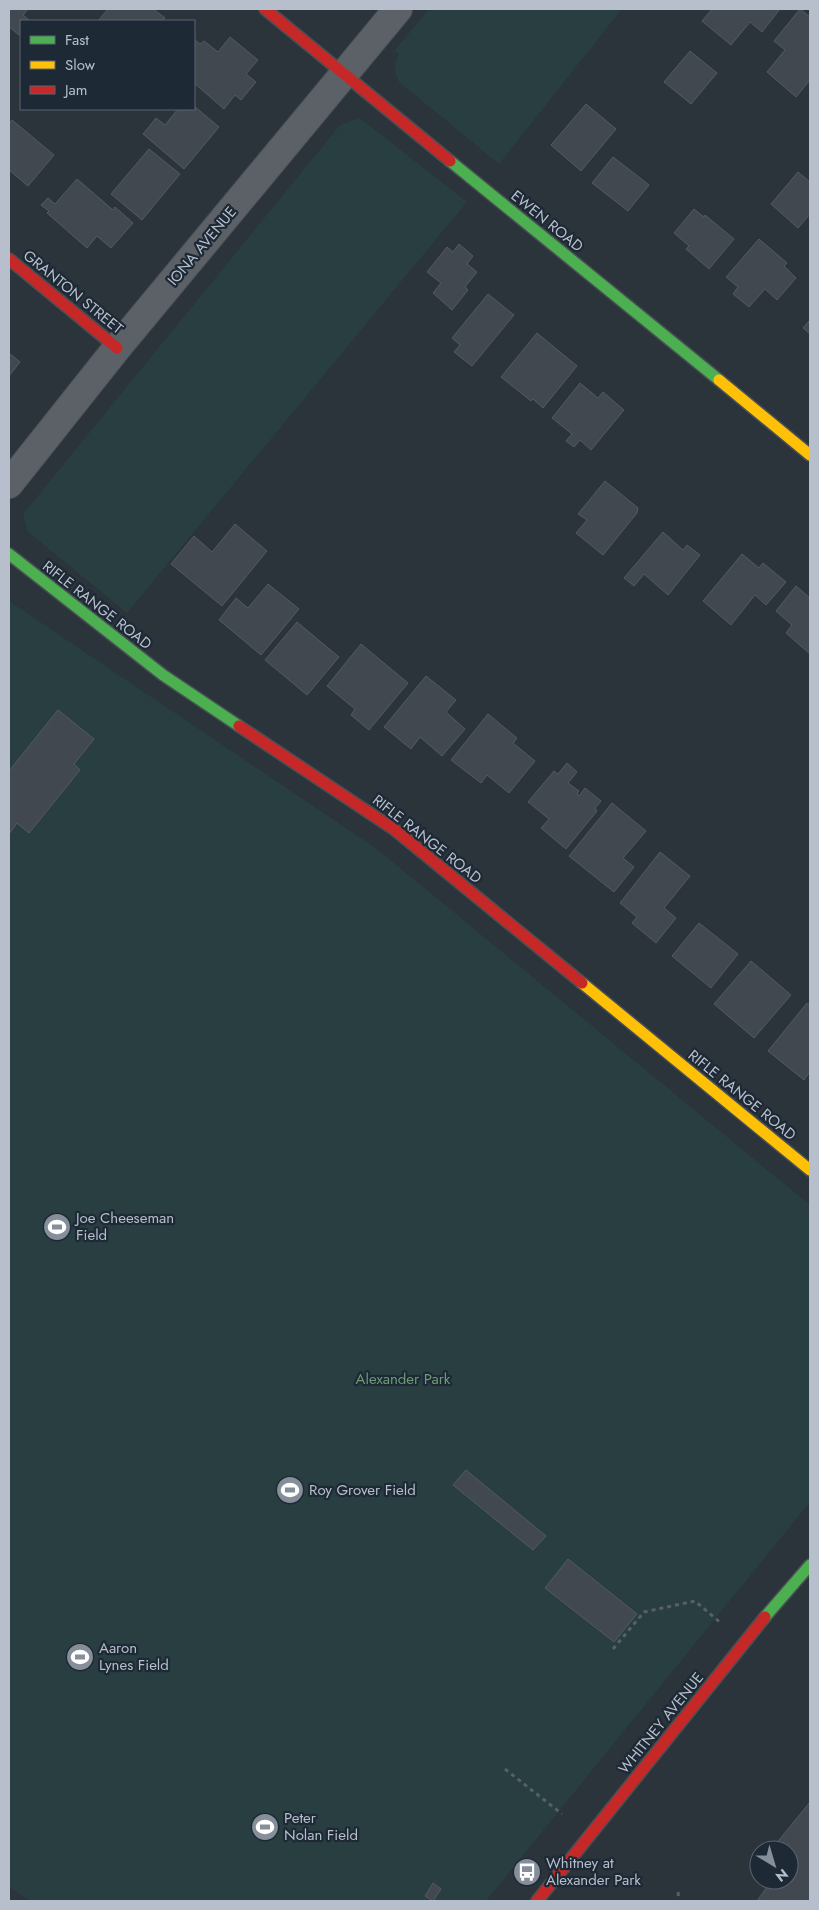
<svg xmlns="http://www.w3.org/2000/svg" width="819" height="1910" viewBox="0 0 819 1910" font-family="Jost,sans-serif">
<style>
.green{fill:#283e41}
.building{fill:#42484f;stroke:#535a62}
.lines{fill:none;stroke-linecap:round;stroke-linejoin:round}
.street-casing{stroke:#494f55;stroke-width:30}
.fast-casing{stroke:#494f55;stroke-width:14}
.slow-casing{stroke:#494f55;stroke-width:14}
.jam-casing{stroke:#494f55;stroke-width:14}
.path{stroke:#596065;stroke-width:3;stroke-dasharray:4 4;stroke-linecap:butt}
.street{stroke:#5c6168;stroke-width:28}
.fast{stroke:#4caf50;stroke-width:11}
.slow{stroke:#ffc107;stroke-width:11}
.jam{stroke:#c62828;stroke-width:11}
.labels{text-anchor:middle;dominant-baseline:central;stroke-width:4.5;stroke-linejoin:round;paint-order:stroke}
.street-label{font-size:15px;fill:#b6bfcb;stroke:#1e2936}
.poi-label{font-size:15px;fill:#b6bfcb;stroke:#1e2936;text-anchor:start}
.park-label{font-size:15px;fill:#6d9c75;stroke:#1e2936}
</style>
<rect width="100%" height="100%" fill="#2b333b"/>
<g class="green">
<path d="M 429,9 L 622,9 L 499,164 L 399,82 C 394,71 393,65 399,54 L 394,51 Z"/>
<polygon points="360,118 467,202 127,613 28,532 23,514 340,125"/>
<polygon points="9,601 377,849 810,1205 810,1502 486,1901 30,1901 9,1887"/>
</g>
<g class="building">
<polygon points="9,9 28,9 23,15 30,21 21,21 21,32 19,35 9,27"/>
<polygon points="108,9 153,9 165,18 162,21 98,21"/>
<polygon points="712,9 780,9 762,32 750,22 731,45 702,21"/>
<polygon points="800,9 810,17 810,80 796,97 767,72 785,50 774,41"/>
<polygon points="230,37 258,60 246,74 256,82 241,100 235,95 224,109 194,83 194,39 200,44 204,41 218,52"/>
<polygon points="690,51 717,73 691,104 664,82"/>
<polygon points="586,104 616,129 581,171 551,145"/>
<polygon points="194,106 219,127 184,169 143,134 156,118 165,125 178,109 194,109"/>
<polygon points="12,120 54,155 28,186 9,170 9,124"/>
<polygon points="149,149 180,174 142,220 111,194"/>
<polygon points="613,157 649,185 628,211 592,183"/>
<polygon points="798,172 810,182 810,214 798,228 771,204"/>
<polygon points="77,179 113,210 115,207 133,223 111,248 97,236 87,248 47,213 49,211 41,205 48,198 55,204"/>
<polygon points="694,209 704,217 705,215 734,239 709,269 686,249 689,246 674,233"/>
<polygon points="759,239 787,263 784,266 796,278 777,300 765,289 749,307 733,294 738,287 726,277"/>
<polygon points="459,244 473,256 467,264 477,272 465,287 468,290 452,310 433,293 441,283 427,272 447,247 453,252"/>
<polygon points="488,294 514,315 472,366 454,352 460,345 452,338"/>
<polygon points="810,320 810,334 803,328"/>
<polygon points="537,333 577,366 543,408 533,399 531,401 501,377"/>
<polygon points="9,353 20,362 9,376"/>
<polygon points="580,383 598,398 603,392 624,410 591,450 580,440 574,447 566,441 572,434 552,418"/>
<polygon points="605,481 638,508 637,513 603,555 576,533 587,520 578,514"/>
<polygon points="235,524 267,551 222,606 171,564 194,536 212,552"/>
<polygon points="663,532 683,550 687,545 700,555 668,595 644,574 634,586 624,578"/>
<polygon points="742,554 759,568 763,563 786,582 766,605 755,595 731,625 703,601"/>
<polygon points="268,584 299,609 261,655 219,620 236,598 248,608"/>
<polygon points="796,586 810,598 810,654 786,633 792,625 776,611"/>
<polygon points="297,622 339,657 307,695 265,660"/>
<polygon points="361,644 408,683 369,730 351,715 355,709 327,686"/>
<polygon points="426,676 456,700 446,712 465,729 442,756 420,737 411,749 384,727"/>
<polygon points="58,710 94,739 74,764 80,770 29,833 17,823 9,834 9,771"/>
<polygon points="488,714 517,738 513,743 535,761 509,793 487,775 481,783 451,760"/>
<polygon points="567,763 577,772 568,783 579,791 577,794 579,796 585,788 601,801 595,808 597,811 566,849 541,828 549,819 528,802 554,771 558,774"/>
<polygon points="612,803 646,831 623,858 634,867 614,892 569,856"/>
<polygon points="660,852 690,876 664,908 676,918 656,943 632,923 637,917 620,903"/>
<polygon points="699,923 738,954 711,988 672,956"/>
<polygon points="751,961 791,995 754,1038 714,1004"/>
<polygon points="807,1003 810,1005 810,1072 804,1080 768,1051"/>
<polygon points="466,1470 546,1536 533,1550 453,1485"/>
<polygon points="568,1559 637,1614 614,1642 545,1588"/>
<polygon points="810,1802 810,1901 757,1901 772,1880 789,1880 789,1850 771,1850"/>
<polygon points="433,1883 441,1889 433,1901 425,1896"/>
</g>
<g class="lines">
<g class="street-casing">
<polyline id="street" points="9,484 117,348 398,9"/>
</g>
<g class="fast-casing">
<g id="fast">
<polyline points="450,161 719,380"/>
<polyline points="9,554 163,675 239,726"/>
<polyline points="765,1617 810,1565"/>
</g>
</g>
<g class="slow-casing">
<g id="slow">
<polyline points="719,380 810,455"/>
<polyline points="582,983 810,1170"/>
</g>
</g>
<g class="jam-casing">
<g id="jam">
<polyline points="265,9 450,161"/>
<polyline points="9,259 117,348"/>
<polyline points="239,726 395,830 582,983"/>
<polyline points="537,1901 765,1617"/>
</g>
</g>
<g class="path">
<polyline points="613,1649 644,1612 695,1601 722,1624"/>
<polyline points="505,1769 562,1814"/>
<polyline points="678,1892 679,1901"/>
</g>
<use href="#street" class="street"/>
<use href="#fast" class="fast"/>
<use href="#slow" class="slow"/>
<use href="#jam" class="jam"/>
</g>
<defs>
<g id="stadium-disc" transform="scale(1.4375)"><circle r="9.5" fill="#858e99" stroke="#1e2936"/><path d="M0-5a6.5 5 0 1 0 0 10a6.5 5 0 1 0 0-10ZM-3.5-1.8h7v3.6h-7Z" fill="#fff"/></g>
<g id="bus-disc" transform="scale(1.4375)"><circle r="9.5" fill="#858e99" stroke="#1e2936"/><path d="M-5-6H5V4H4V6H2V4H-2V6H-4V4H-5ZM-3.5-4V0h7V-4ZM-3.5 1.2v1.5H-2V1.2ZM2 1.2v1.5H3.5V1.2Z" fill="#fff"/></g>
</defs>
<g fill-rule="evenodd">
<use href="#stadium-disc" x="57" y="1227"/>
<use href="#stadium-disc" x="290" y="1490"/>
<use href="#stadium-disc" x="80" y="1657"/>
<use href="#stadium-disc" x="265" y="1827"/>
<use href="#bus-disc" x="527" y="1872"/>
</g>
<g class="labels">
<g class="street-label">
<text transform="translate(547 221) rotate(39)">EWEN ROAD</text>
<text transform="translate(202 246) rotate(-50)">IONA AVENUE</text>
<text transform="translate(73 292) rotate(39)">GRANTON STREET</text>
<text transform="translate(97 605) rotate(38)">RIFLE RANGE ROAD</text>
<text transform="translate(427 839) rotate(38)">RIFLE RANGE ROAD</text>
<text transform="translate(742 1095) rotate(39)">RIFLE RANGE ROAD</text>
<text transform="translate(661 1723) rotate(-51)">WHITNEY AVENUE</text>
</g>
<g class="poi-label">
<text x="76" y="1218">Joe Cheeseman<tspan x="76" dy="17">Field</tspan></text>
<text x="309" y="1490">Roy Grover Field</text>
<text x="99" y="1648">Aaron<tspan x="99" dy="17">Lynes Field</tspan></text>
<text x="284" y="1818">Peter<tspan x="284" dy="17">Nolan Field</tspan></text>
<text x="546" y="1863">Whitney at<tspan x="546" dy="17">Alexander Park</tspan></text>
</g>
<g class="park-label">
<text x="403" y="1379">Alexander Park</text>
</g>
</g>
<rect width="819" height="1910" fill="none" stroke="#b6bfcb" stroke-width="20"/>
<rect x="20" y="20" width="175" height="90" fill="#1e2936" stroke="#5b6572"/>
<rect x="30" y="36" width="25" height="8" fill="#4caf50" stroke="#5b6572"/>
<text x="65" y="45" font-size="15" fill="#b6bfcb">Fast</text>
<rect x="30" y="61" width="25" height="8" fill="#ffc107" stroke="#5b6572"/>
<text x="65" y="70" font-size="15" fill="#b6bfcb">Slow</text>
<rect x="30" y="86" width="25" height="8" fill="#c62828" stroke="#5b6572"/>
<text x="65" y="95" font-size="15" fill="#b6bfcb">Jam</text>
<g transform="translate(774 1865) rotate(142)"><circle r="24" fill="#1e2936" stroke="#5b6572"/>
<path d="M0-4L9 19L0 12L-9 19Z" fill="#858e99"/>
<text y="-8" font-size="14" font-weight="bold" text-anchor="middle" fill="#b6bfcb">N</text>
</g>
</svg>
